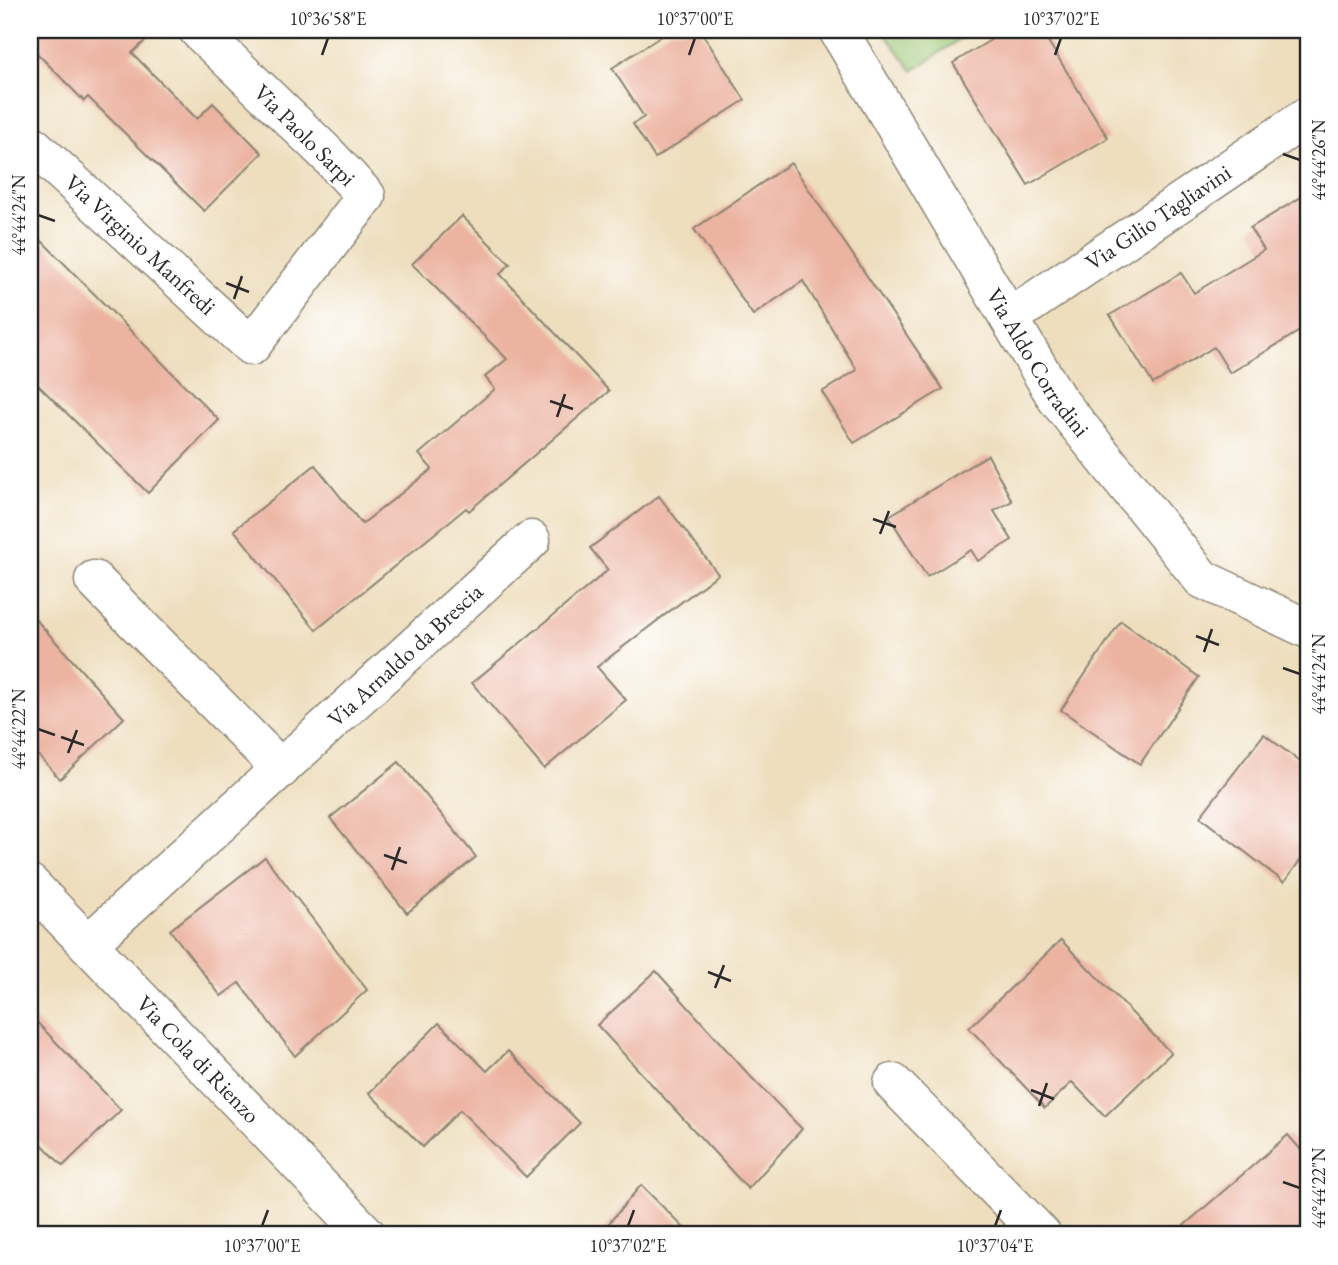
<svg xmlns="http://www.w3.org/2000/svg" width="1338" height="1265" viewBox="0 0 1338 1265" font-family="'EB Garamond',serif">
<style>
.green{fill:#9bc571;stroke:#63784e;stroke-width:2}
.building{fill:#ecb3a1}
.lines{fill:none;stroke-linecap:round;stroke-linejoin:round}
.minor-casing{stroke:#8c8474;stroke-width:41}
.minor{stroke:#fff;stroke-width:38}
.ticks{fill:none;stroke:#2b2b2b;stroke-width:2.5}
.labels{text-anchor:middle;dominant-baseline:central;stroke-width:5;stroke-linejoin:round;paint-order:stroke}
.street-label{font-size:23px;fill:#2b2b2b;stroke:#fff}
.neatline{fill:none;stroke:#2b2b2b;stroke-width:2.5}
.ticks-label{font-size:18px;text-anchor:middle;fill:#2b2b2b}
</style>
<rect width="100%" height="100%" fill="#fff"/>
<filter id="ink" filterUnits="userSpaceOnUse"><feTurbulence type="fractalNoise" baseFrequency=".0143" numOctaves="2"/><feDisplacementMap in="SourceGraphic" scale="14" xChannelSelector="R" yChannelSelector="G"/><feConvolveMatrix kernelMatrix="1 2 1 2 8 2 1 2 1" color-interpolation-filters="sRGB"/></filter>
<filter id="wash" filterUnits="userSpaceOnUse"><feTurbulence type="fractalNoise" baseFrequency=".00686" numOctaves="4" result="noise"/><feDisplacementMap in="SourceGraphic" scale="28" xChannelSelector="R" yChannelSelector="G"/><feGaussianBlur stdDeviation="1.57" result="paint"/><feColorMatrix in="noise" values="0 0 0 0 0 0 0 0 0 0 0 0 0 0 0 0 0 1.4 0 .05"/><feComposite in="paint" operator="in"/></filter>
<g filter="url(#wash)">
<rect width="100%" height="100%" fill="#eedebe"/>
<polygon class="green" points="882,30 973,30 913,71"/>
<g id="blocks">
<g class="building">
<polygon points="30,30 157,30 132,53 197,119 213,103 262,153 204,211 88,97 84,101 30,46"/>
<polygon points="671,30 700,30 745,100 655,158 633,124 644,117 612,68"/>
<polygon points="1007,30 1041,30 1108,138 1028,185 953,63"/>
<polygon points="791,163 943,389 854,443 822,392 857,370 803,281 753,315 694,229"/>
<polygon points="1308,193 1308,326 1230,373 1214,347 1153,384 1110,315 1181,273 1194,293 1264,250 1250,228"/>
<polygon points="462,216 510,264 500,274 609,391 469,511 466,508 316,630 234,530 315,465 362,524 432,469 419,454 495,389 485,377 507,359 412,264"/>
<polygon points="30,229 219,420 148,493 30,377"/>
<polygon points="988,455 1012,501 994,511 1012,540 978,561 971,550 927,577 889,516"/>
<polygon points="659,496 718,574 597,667 626,700 544,769 472,683 608,570 590,548"/>
<polygon points="30,613 124,718 60,779 30,746"/>
<polygon points="1121,621 1199,677 1140,764 1061,710"/>
<polygon points="1264,734 1308,768 1308,850 1284,882 1200,817"/>
<polygon points="399,762 476,857 407,913 330,818"/>
<polygon points="265,857 367,990 295,1056 239,983 221,996 170,930"/>
<polygon points="1061,940 1171,1053 1105,1116 1072,1082 1045,1108 969,1028"/>
<polygon points="656,971 749,1075 802,1129 748,1189 597,1025"/>
<polygon points="30,1015 121,1110 63,1166 30,1132"/>
<polygon points="439,1023 487,1071 508,1051 580,1123 526,1177 460,1110 423,1147 369,1093"/>
<polygon points="1288,1135 1308,1158 1308,1235 1173,1235"/>
<polygon points="641,1185 691,1235 599,1235"/>
</g>
</g>
</g>
<g filter="url(#ink)">
<use href="#blocks" fill-opacity="0" stroke="#8c8474" stroke-width="2"/>
<g class="lines">
<g class="minor-casing">
<g id="minor">
<path id="s1" d="M 838,30 L 1057,399 L 1202,579 L 1308,629"/>
<path id="s2" d="M 30,143 L 251,346 L 366,196 L 326,153 L 198,30"/>
<path id="s3" d="M 1009,318 L 1308,116"/>
<polyline points="94,580 281,769"/>
<path id="s4" d="M 30,884 L 367,1235"/>
<path id="s5" d="M 88,944 L 531,540"/>
<polyline points="893,1083 1042,1235"/>
</g>
</g>
<use href="#minor" class="minor"/>
</g>
</g>
<path class="ticks" d="M 322,55 L 328,38M 689,55 L 695,38M 1055,55 L 1061,38M 1283,154 L 1300,160M 38,215 L 55,221M 226,283 L 249,292M 234,299 L 242,276M 550,401 L 573,409M 557,417 L 565,394M 873,519 L 896,527M 880,534 L 889,511M 1196,636 L 1219,645M 1204,652 L 1212,629M 1283,668 L 1300,674M 38,729 L 55,735M 61,737 L 84,745M 68,753 L 77,730M 384,855 L 407,863M 392,870 L 400,847M 708,972 L 731,981M 715,988 L 724,965M 1031,1090 L 1054,1099M 1039,1106 L 1047,1083M 1283,1182 L 1300,1188M 262,1226 L 268,1210M 628,1226 L 634,1210M 995,1226 L 1001,1210"/>
<g class="labels">
<g class="street-label">
<text transform="translate(305 135) rotate(45)">Via Paolo Sarpi</text>
<text stroke="none"><textPath href="#s3" startOffset="180">Via Gilio Tagliavini</textPath></text>
<text stroke="none"><textPath href="#s2" startOffset="150">Via Virginio Manfredi</textPath></text>
<text stroke="none"><textPath href="#s1" startOffset="388">Via Aldo Corradini</textPath></text>
<text stroke="none"><textPath href="#s5" startOffset="429">Via Arnaldo da Brescia</textPath></text>
<text stroke="none"><textPath href="#s4" startOffset="243">Via Cola di Rienzo</textPath></text>
</g>
</g>
<rect width="1338" height="1265" fill="none" stroke="#fff" stroke-width="77"/>
<rect x="38" y="38" width="1262" height="1188" class="neatline"/>
<g class="ticks-label">
<text x="328" y="25">10°36'58"E</text>
<text x="695" y="25">10°37'00"E</text>
<text x="1061" y="25">10°37'02"E</text>
<text transform="translate(1319 160) rotate(-90)" y="6">44°44'26"N</text>
<text transform="translate(19 215) rotate(-90)" y="6">44°44'24"N</text>
<text transform="translate(1319 674) rotate(-90)" y="6">44°44'24"N</text>
<text transform="translate(19 729) rotate(-90)" y="6">44°44'22"N</text>
<text transform="translate(1319 1188) rotate(-90)" y="6">44°44'22"N</text>
<text x="262" y="1252">10°37'00"E</text>
<text x="628" y="1252">10°37'02"E</text>
<text x="995" y="1252">10°37'04"E</text>
</g>
</svg>
